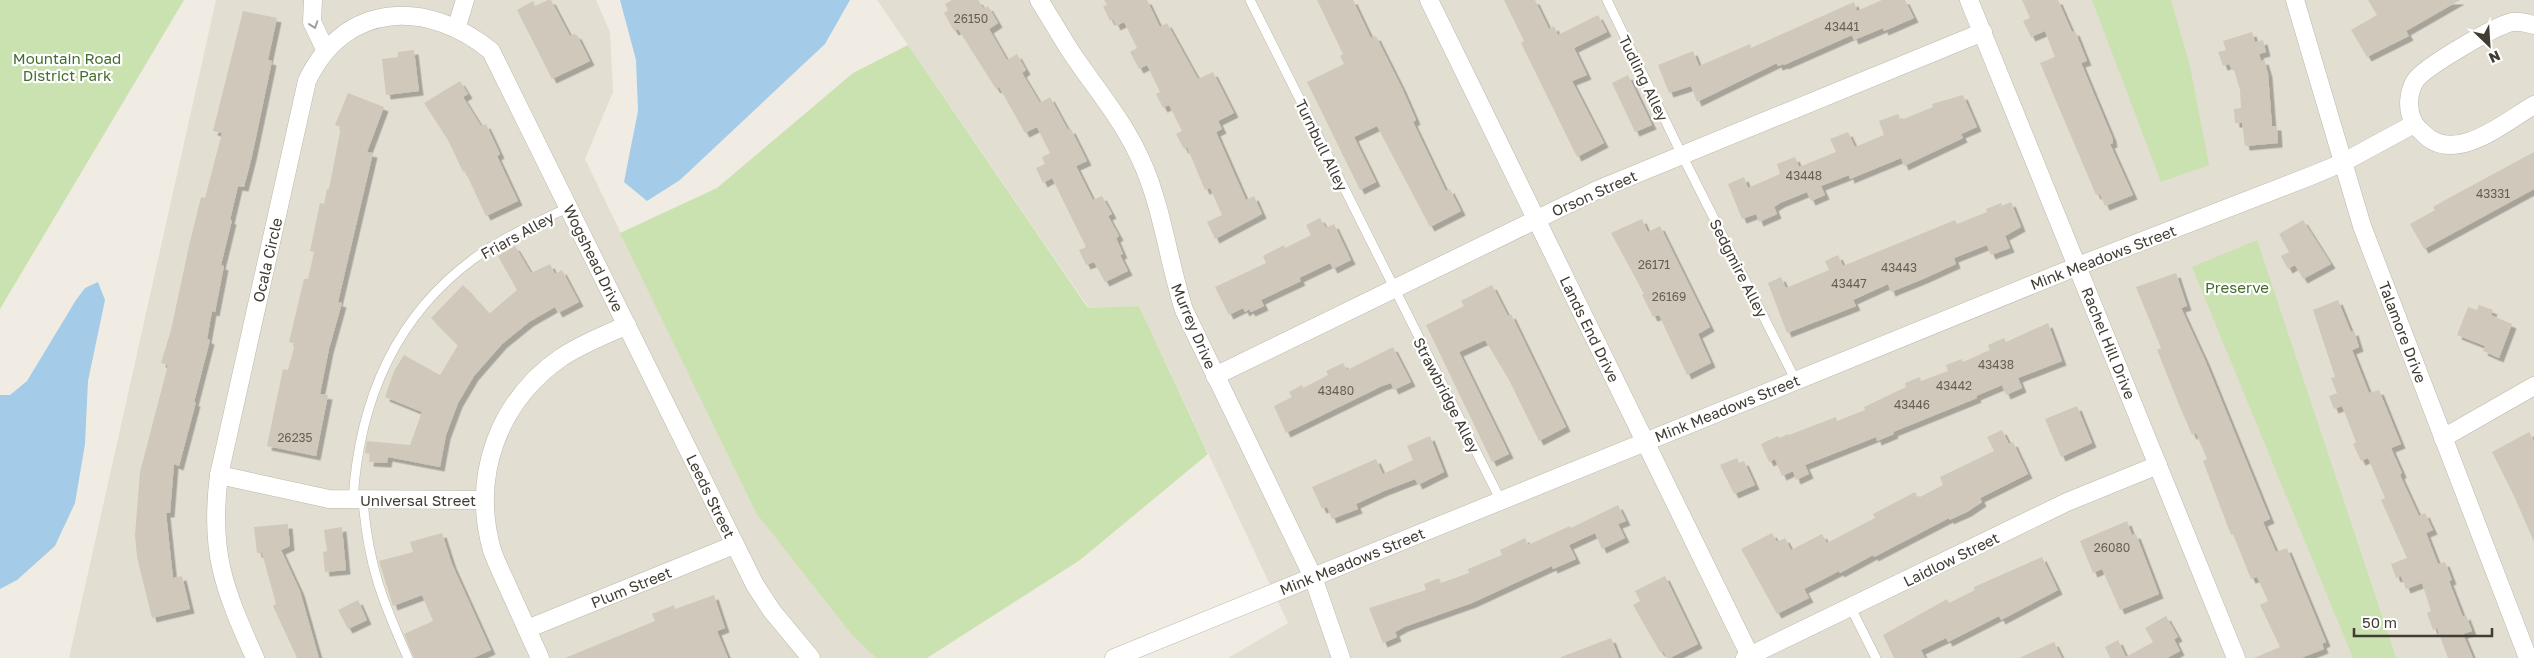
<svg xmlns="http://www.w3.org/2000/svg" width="2534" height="658" viewBox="0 0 2534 658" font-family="'Golos Text',sans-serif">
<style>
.residential{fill:#e3ded2}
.green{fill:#cae1b0}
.water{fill:#a4cce8}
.building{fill:#d0c8ba;filter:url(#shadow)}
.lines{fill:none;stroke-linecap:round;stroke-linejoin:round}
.lane-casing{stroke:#bdb7aa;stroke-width:10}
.street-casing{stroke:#bdb7aa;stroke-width:19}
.lane{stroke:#fff;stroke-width:9}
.street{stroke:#fff;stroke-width:18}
.oneway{stroke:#a09e9a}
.labels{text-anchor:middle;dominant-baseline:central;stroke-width:4.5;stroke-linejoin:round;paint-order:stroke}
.number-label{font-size:12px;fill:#655f56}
.park-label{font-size:15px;fill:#456c2e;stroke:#fff}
.street-label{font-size:15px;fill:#413c34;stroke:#fff}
</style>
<defs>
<filter id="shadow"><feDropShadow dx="4.5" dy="4.5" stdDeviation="0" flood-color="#0004"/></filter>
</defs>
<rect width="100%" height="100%" fill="#f0ece3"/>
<g class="residential">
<polygon points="216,0 596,0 610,32 613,92 585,159 756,513 852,635 876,658 69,658"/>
<polygon points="877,0 2534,0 2534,658 1228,658 1288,623 1139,306 1089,308"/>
</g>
<g class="green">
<polygon points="0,0 184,0 0,309"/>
<polygon points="2092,0 2171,0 2190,66 2209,165 2161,182"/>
<polygon points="908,45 1088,308 1139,306 1208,454 1080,560 927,658 876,658 852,635 756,513 620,233 717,188 853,73"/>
<polygon points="2257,240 2396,658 2353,658 2192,267"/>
</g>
<g class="water">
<polygon points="620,0 850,0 825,44 680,180 647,201 624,182 638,111 636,60"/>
<polygon points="98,282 105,300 88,381 85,444 75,503 55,546 17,580 0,589 0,395 10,395 27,381 76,300 85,288"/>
</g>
<g class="building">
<polygon points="548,0 551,0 570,36 574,34 577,35 590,61 552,79 517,10 533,1 535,6"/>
<polygon points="952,0 978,0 984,9 988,6 998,23 989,29 1007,60 1017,54 1026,70 1022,73 1040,103 1050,97 1068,130 1071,129 1087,161 1076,166 1093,200 1102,196 1112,214 1108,216 1119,236 1116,238 1123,254 1120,255 1128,271 1105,282 1094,262 1086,265 1079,250 1086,247 1052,178 1043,183 1036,168 1045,164 1042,157 1050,153 1037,127 1025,133 999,87 996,89 958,29 954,31 944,13 948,10 945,4"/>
<polygon points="1104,0 1147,0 1160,27 1167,23 1198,79 1213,72 1234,113 1218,121 1222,129 1216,132 1246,200 1254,196 1262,214 1215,239 1207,222 1222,215 1210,188 1205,190 1187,147 1184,149 1176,134 1182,131 1169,105 1163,108 1156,94 1160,92 1147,65 1139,69 1130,52 1137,48 1124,22 1116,26 1113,19 1110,21 1103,6 1107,5"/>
<polygon points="1317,0 1353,0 1371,38 1376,36 1402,88 1416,120 1413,122 1446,191 1450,189 1461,211 1430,227 1377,126 1354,137 1376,182 1360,190 1307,82 1344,64 1340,56 1343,54"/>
<polygon points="1504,0 1535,0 1549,29 1554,26 1558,35 1598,15 1607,32 1574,48 1587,75 1572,81 1604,143 1577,157 1521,43 1524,41"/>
<polygon points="1882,0 1905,0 1914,18 1884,31 1883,28 1854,40 1852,35 1784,65 1784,64 1778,66 1777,63 1697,102 1691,86 1669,93 1658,65 1693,51 1699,66 1750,44 1751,48 1854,2 1857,11"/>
<polygon points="2022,0 2058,0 2072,32 2075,31 2087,61 2081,63 2112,137 2113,143 2110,144 2133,195 2105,206 2100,194 2096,195 2040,63 2055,57 2045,31 2031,37 2023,21 2030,18"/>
<polygon points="2368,0 2460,0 2406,31 2409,36 2367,57 2351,30 2377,15"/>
<polygon points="243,11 277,18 268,60 272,61 252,156 244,187 238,186 230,220 232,220 221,265 224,266 215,312 212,311 207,339 210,340 194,402 196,402 179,466 174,464 170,513 166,513 173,578 182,576 190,609 152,618 137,557 135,535 140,472 168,365 161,363 171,330 189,246 201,197 205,198 222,133 213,131"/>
<polygon points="2252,32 2255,42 2263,40 2266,52 2259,54 2261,61 2264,60 2268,73 2272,126 2277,126 2278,143 2245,146 2242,123 2235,123 2234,109 2241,108 2240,90 2234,70 2232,70 2229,64 2223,66 2218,52 2226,50 2223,41"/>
<polygon points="414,50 419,91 386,95 382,59 398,57 398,52"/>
<polygon points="1628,75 1652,125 1635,132 1612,83"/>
<polygon points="460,81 468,94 463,97 481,126 486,124 500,154 497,156 518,201 486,216 465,171 463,172 448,140 424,103"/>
<polygon points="348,93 384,107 367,152 373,153 338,302 342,303 329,349 320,394 328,395 316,456 267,446 283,369 288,370 295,344 289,342 304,279 308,279 314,252 310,251 320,203 324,204 327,189 329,189 341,127 335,125"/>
<polygon points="1963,95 1977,127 1961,134 1963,138 1904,166 1901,158 1850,179 1849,175 1821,186 1825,195 1811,201 1807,192 1780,203 1774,207 1777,214 1759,222 1756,214 1742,219 1728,184 1744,177 1748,188 1780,174 1777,164 1795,157 1799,167 1836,152 1830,139 1848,132 1855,147 1884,135 1879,121 1898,114 1901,120 1933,107 1932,104"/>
<polygon points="2534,152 2534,189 2424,249 2410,224 2435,210 2433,207 2447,199"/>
<polygon points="2011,202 2021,227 2005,236 2010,248 1991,255 1987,245 1954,258 1956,264 1923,279 1891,292 1888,284 1853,300 1856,306 1787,333 1768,283 1781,277 1786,288 1829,270 1825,261 1838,255 1843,266 1955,220 1957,224 1987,212 1986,209 2001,203 2002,206"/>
<polygon points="1320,218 1326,228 1334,224 1351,260 1333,269 1330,263 1299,278 1301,281 1261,300 1264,306 1251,312 1249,309 1245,312 1243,308 1229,315 1215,287 1266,263 1263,256 1284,245 1285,248 1311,235 1306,225"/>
<polygon points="1642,219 1648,232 1660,226 1710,327 1698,334 1711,363 1687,375 1659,315 1653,317 1642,295 1644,294 1611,233"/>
<polygon points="2303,220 2331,264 2303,279 2295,265 2288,269 2281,256 2289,252 2279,234"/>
<polygon points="515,246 531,273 550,264 555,274 562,270 579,302 558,313 555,307 529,322 502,344 474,376 458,403 446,435 440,467 388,457 387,463 369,462 370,454 365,453 367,441 410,445 422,412 385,397 394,371 404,355 440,375 458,345 431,318 463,285 489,314 517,290 498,256"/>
<polygon points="2176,273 2187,306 2181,308 2205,360 2270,519 2263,522 2276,552 2287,548 2326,642 2322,644 2324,649 2301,658 2254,658 2280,647 2260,605 2268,601 2257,577 2251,579 2233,534 2231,535 2203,461 2207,459 2196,433 2192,435 2180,407 2157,350 2161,348 2136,287"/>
<polygon points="1492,285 1508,316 1511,314 1566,427 1539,441 1509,380 1485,340 1459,352 1509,454 1492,462 1426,325 1464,306 1461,301"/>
<polygon points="2338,300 2351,332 2354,331 2359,347 2352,350 2369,393 2379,390 2401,444 2391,448 2402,473 2400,475 2419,516 2425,513 2433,530 2426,533 2438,564 2445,562 2452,580 2449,581 2463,617 2466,615 2472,631 2463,634 2473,658 2448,658 2437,628 2433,630 2427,613 2431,611 2422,583 2406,589 2401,576 2396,578 2391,564 2407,558 2381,500 2385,498 2368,458 2361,461 2353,444 2356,442 2342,406 2334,409 2329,396 2337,393 2331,378 2335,377 2313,310"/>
<polygon points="2479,305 2493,310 2491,315 2512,324 2499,358 2483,351 2485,346 2457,335 2468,307 2477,310"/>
<polygon points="2048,323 2062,361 2018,378 2022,388 2006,395 2002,385 1976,396 1977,398 1893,432 1894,434 1877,441 1876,437 1805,465 1809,474 1796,480 1793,471 1782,476 1775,459 1769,462 1761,444 1778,436 1779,438 1788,434 1789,435 1836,417 1837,421 1865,410 1864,407 1906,387 1905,383 1920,377 1921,381 1948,371 1946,365 1962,359 1963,362 1990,350 1988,345 2004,338 2006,342"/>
<polygon points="1393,347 1411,382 1394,390 1391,383 1382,386 1286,433 1274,406 1292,397 1289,392 1302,385 1303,388 1328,375 1326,371 1343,363 1347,370"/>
<polygon points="2077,406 2092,443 2061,457 2045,419"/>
<polygon points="2002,430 2009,444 2013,442 2028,474 1980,498 1982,502 1967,512 1949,520 1949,518 1874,557 1873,555 1840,573 1839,571 1804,589 1809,598 1777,614 1741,549 1772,533 1777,542 1785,538 1791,550 1822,534 1827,543 1875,518 1873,514 1915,492 1918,498 1943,485 1940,477 1994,451 1987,437"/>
<polygon points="2529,432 2534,441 2534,542 2514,496 2492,452"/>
<polygon points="1430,436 1444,472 1418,485 1415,479 1384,491 1356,504 1358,509 1332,519 1327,507 1322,509 1312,487 1376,459 1383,474 1413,460 1407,446"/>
<polygon points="1737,458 1739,463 1744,461 1755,485 1734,494 1720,465"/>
<polygon points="1618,505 1626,521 1618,524 1625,538 1602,549 1595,533 1569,545 1576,559 1553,569 1552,566 1472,603 1404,627 1395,632 1397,637 1383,643 1369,608 1426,590 1424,584 1439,578 1441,583 1469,573 1468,569 1502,555 1500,550 1525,538 1528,545 1570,526 1571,528"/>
<polygon points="2127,521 2132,535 2136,534 2159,594 2120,610 2102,569 2093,573 2080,541"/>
<polygon points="288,524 290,546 281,550 300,591 319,658 297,658 273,606 276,604 262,553 257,553 254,527"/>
<polygon points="342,527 346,570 325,572 323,552 327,551 324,530"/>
<polygon points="442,533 452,564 491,650 473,658 414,658 404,634 433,621 422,595 393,606 379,561 413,552 410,542"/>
<polygon points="2042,557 2058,590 2001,620 1999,616 1948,642 1946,638 1921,650 1925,658 1894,658 1883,635 1947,599 1949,603 1975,590 1974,587"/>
<polygon points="1665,576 1698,644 1670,658 1667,658 1663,651 1660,652 1633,605 1640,601 1635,591"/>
<polygon points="714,595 725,628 717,631 728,658 565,658 655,621 652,614 674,605 675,609"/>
<polygon points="358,600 367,620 348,629 338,610"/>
<polygon points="2166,616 2178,637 2174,639 2180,651 2167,658 2110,658 2105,647 2118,640 2126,657 2153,642 2145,628"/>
<polygon points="1611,638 1619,658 1561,658 1561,657"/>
<polygon points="2054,642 2062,658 2019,658"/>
</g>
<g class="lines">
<g class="lane-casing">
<g id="lane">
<polyline points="1250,0 1501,501"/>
<polyline points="1607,0 1682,155 1796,381"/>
<path d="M 353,500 C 359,404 393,319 472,260 C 502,238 536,223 569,207"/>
<path d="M 363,500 C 368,564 382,600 408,658"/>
<polyline points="1851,608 1876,658"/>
</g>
</g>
<g class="street-casing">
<g id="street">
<polyline points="313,0 312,22 325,49"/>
<path d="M 1039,0 C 1050,17 1060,35 1071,52 C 1098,92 1125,122 1144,167 C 1163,212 1169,264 1184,310 L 1313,577 L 1341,658"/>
<polyline points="1429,0 1751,658"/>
<polyline points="1969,0 2236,658"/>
<polyline points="2295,0 2362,226 2528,658"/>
<polyline points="458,23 465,0"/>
<path d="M 2534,25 C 2527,23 2519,21 2512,22 C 2495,26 2424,67 2415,81 C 2408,93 2407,109 2413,121 C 2415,126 2419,129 2423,133 C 2454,166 2505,122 2534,105"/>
<polyline points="1215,376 1597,190 1983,32"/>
<polyline points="2443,438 2534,386"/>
<polyline points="219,475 329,499 484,500"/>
<polyline points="527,629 734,545"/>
<path d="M 255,658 C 224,589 209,552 219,475 L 307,81 C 345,0 429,0 491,51 L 755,585 L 772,611 L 811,658"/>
<path d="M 540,658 C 529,634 518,609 507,585 C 502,574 496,562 492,550 C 471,476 498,401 562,357 C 582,344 605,335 627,325"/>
<polyline points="1114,658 2078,266 2308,177 2342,163 2414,124"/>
<polyline points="1745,658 2067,502 2158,465"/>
</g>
</g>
<use href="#lane" class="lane"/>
<use href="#street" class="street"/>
</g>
<defs><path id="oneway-chevron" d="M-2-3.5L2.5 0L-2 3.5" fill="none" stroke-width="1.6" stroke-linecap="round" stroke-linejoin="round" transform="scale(1.25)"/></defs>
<use class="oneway" href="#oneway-chevron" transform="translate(314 25) rotate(71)"/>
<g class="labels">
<g class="number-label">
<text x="971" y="18">26150</text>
<text x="1842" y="26">43441</text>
<text x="1804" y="175">43448</text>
<text x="2493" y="193">43331</text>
<text x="1654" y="264">26171</text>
<text x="1899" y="267">43443</text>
<text x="1849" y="283">43447</text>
<text x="1669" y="296">26169</text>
<text x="1996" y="364">43438</text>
<text x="1954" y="385">43442</text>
<text x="1336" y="390">43480</text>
<text x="1912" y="404">43446</text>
<text x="295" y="437">26235</text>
<text x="2112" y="547">26080</text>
</g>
<g class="park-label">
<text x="67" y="58">Mountain Road<tspan x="67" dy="17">District Park</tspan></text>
<text x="2237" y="287">Preserve</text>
</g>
<g class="street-label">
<text transform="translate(1644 78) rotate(64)">Tudling Alley</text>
<text transform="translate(1322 145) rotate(64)">Turnbull Alley</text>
<text transform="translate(1594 193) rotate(-24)">Orson Street</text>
<text transform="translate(517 235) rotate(-29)">Friars Alley</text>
<text transform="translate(2103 257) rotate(-21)">Mink Meadows Street</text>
<text transform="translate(594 258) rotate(64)">Wogshead Drive</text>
<text transform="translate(267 260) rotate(-77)">Ocala Circle</text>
<text transform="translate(1739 268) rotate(63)">Sedgmire Alley</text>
<text transform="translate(1194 326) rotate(67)">Murrey Drive</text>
<text transform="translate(1590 329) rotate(64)">Lands End Drive</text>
<text transform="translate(2403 332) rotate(69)">Talamore Drive</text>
<text transform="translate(2109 343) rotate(68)">Rachel Hill Drive</text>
<text transform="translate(1447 395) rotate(63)">Strawbridge Alley</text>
<text transform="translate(1727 408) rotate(-22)">Mink Meadows Street</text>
<text transform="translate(711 496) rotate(64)">Leeds Street</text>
<text x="418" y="500">Universal Street</text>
<text transform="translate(1951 559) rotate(-26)">Laidlow Street</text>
<text transform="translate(1352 561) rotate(-22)">Mink Meadows Street</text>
<text transform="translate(631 587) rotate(-22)">Plum Street</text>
</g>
</g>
<g transform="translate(2489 45) rotate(155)" stroke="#ffffff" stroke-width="4" paint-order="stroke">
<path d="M0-4L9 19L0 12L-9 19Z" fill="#413c34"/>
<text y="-8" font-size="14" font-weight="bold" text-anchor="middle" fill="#413c34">N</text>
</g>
<path d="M2354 628v8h138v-8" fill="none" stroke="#413c34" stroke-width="2.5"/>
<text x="2362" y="628" font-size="15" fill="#413c34" stroke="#ffffff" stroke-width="4" paint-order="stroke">50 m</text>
</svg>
